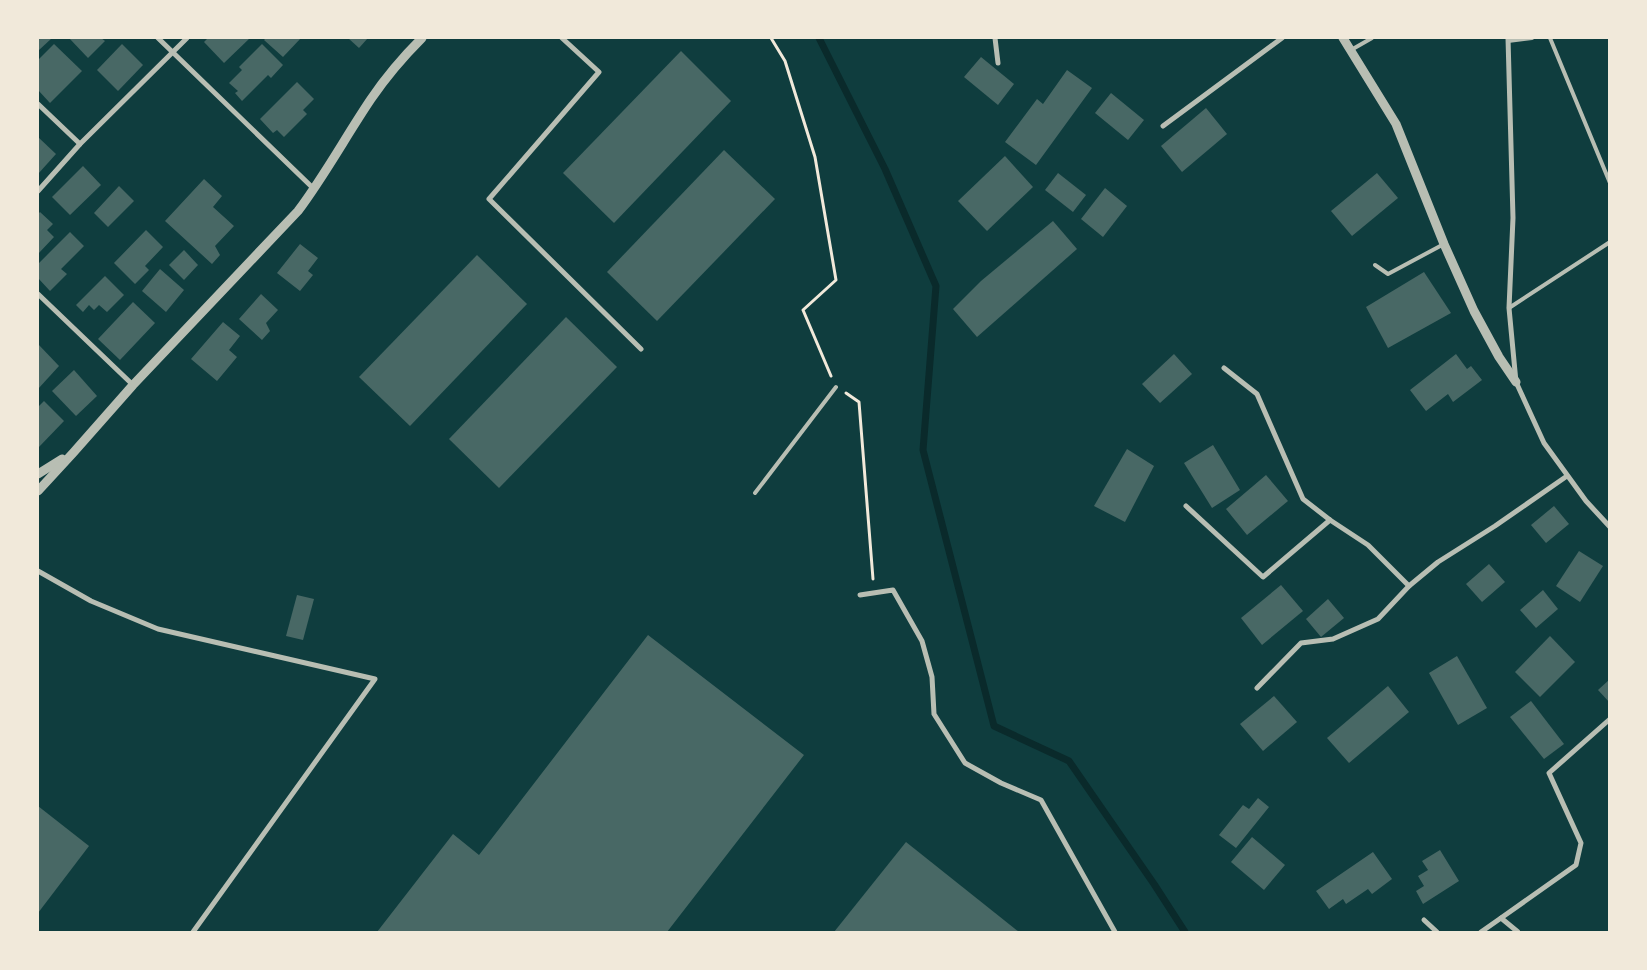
<svg xmlns="http://www.w3.org/2000/svg" width="1647" height="970" viewBox="0 0 1647 970" font-family="Inter,sans-serif">
<style>
.lines{fill:none;stroke-linecap:round;stroke-linejoin:round}
.stream{stroke:#0a2a2b;stroke-width:7}
.building{fill:#486865}
.path{stroke:#f1e9da;stroke-width:3}
.service{stroke:#b8beb3;stroke-width:4}
.minor{stroke:#b8beb3;stroke-width:5}
.tertiary{stroke:#b8beb3;stroke-width:9}
</style>
<rect width="100%" height="100%" fill="#0f3d3e"/>
<g class="lines">
<polyline class="stream" points="819,38 885,169 936,286 923,450 994,726 1069,761 1154,884 1185,932"/>
</g>
<g class="building">
<polygon points="38,38 52,38 38,51"/>
<polygon points="69,38 101,38 105,41 88,58"/>
<polygon points="208,38 250,38 224,63 204,42"/>
<polygon points="266,38 301,38 283,57 264,40"/>
<polygon points="348,38 368,38 359,48"/>
<polygon points="54,44 82,71 50,103 38,90 38,60"/>
<polygon points="122,44 143,65 118,91 97,70"/>
<polygon points="262,44 283,65 271,78 268,75 242,101 235,93 238,91 229,83 242,70 239,67"/>
<polygon points="681,51 731,101 614,223 563,173"/>
<polygon points="981,57 1014,84 998,105 964,77"/>
<polygon points="1067,70 1092,88 1036,165 1005,142 1037,99 1043,104"/>
<polygon points="297,82 314,99 303,110 307,114 284,137 277,130 273,133 260,119"/>
<polygon points="1111,93 1144,120 1128,140 1095,113"/>
<polygon points="1206,108 1227,134 1182,172 1161,146"/>
<polygon points="38,137 56,154 38,174"/>
<polygon points="724,150 775,199 657,321 607,272"/>
<polygon points="1005,156 1033,187 987,231 958,201"/>
<polygon points="83,166 101,185 70,215 52,197"/>
<polygon points="1058,173 1086,195 1073,212 1045,190"/>
<polygon points="1377,173 1398,198 1352,236 1331,211"/>
<polygon points="204,179 222,196 213,207 234,226 215,246 220,255 212,264 165,221"/>
<polygon points="119,186 134,201 108,227 94,213"/>
<polygon points="1105,188 1127,206 1103,237 1081,219"/>
<polygon points="40,212 53,224 47,230 54,237 38,254 38,214"/>
<polygon points="1053,221 1077,249 977,337 953,309 981,281"/>
<polygon points="146,230 163,247 145,266 149,270 135,284 114,263"/>
<polygon points="70,232 84,246 61,269 67,274 50,291 38,278 38,264"/>
<polygon points="300,244 318,258 308,271 313,275 300,291 277,273"/>
<polygon points="184,250 198,265 184,280 169,265"/>
<polygon points="477,255 527,304 410,426 359,377"/>
<polygon points="160,269 184,290 166,312 142,291"/>
<polygon points="1424,272 1451,313 1388,348 1366,307"/>
<polygon points="105,276 124,295 107,312 99,305 94,310 89,305 83,312 76,305"/>
<polygon points="261,294 278,310 266,323 270,331 262,340 239,319"/>
<polygon points="133,302 155,323 120,360 98,339"/>
<polygon points="566,317 617,367 499,488 449,439"/>
<polygon points="223,322 240,336 229,350 237,357 217,381 191,359"/>
<polygon points="38,344 59,366 38,389"/>
<polygon points="1174,354 1192,374 1160,403 1142,384"/>
<polygon points="1456,354 1467,369 1471,366 1482,380 1453,402 1448,394 1426,411 1410,390"/>
<polygon points="74,370 97,396 76,416 52,391"/>
<polygon points="44,401 64,421 38,448 38,407"/>
<polygon points="1213,445 1240,490 1212,508 1184,463"/>
<polygon points="1127,449 1154,466 1125,522 1094,506"/>
<polygon points="1266,475 1288,501 1247,535 1226,509"/>
<polygon points="1554,506 1569,524 1546,543 1531,525"/>
<polygon points="1579,551 1603,566 1580,602 1556,586"/>
<polygon points="1489,564 1505,582 1482,602 1466,584"/>
<polygon points="1281,585 1303,611 1262,645 1241,618"/>
<polygon points="1543,590 1558,609 1536,628 1520,610"/>
<polygon points="297,595 314,599 303,640 286,636"/>
<polygon points="1328,599 1344,618 1321,637 1306,619"/>
<polygon points="648,635 804,755 667,932 377,932 453,834 479,855"/>
<polygon points="1550,636 1575,662 1540,697 1515,672"/>
<polygon points="1457,656 1487,708 1458,725 1429,673"/>
<polygon points="1610,679 1610,703 1598,690"/>
<polygon points="1388,686 1409,712 1349,763 1327,738"/>
<polygon points="1274,696 1297,722 1263,751 1240,724"/>
<polygon points="1531,701 1564,744 1544,759 1510,717"/>
<polygon points="1258,798 1269,807 1236,848 1219,835 1243,805 1249,809"/>
<polygon points="38,806 89,846 38,913"/>
<polygon points="1252,837 1285,865 1264,890 1231,862"/>
<polygon points="906,842 1019,932 834,932"/>
<polygon points="1440,850 1459,881 1423,904 1416,891 1424,886 1418,876 1428,870 1422,861"/>
<polygon points="1373,852 1392,879 1372,894 1368,889 1346,904 1343,899 1329,909 1316,891"/>
</g>
<g class="lines">
<g class="path">
<polyline points="771,38 785,61 815,157 836,280 803,310 831,376"/>
<polyline points="846,393 859,402 873,579"/>
</g>
<g class="service">
<polyline points="1550,38 1610,183"/>
<polyline points="1508,41 1532,38"/>
<polyline points="1351,50 1372,38"/>
<polyline points="1375,265 1388,274 1444,244"/>
<polyline points="1509,308 1610,242"/>
<polyline points="755,493 836,387"/>
</g>
<g class="minor">
<polyline points="158,38 314,189"/>
<polyline points="562,38 599,72 489,199 641,349"/>
<polyline points="995,38 998,63"/>
<polyline points="1508,38 1513,218 1509,308 1516,382 1544,443 1586,501 1610,527"/>
<polyline points="38,104 80,144"/>
<polyline points="1163,126 1282,38"/>
<polyline points="38,191 80,144 187,38"/>
<polyline points="38,294 133,385"/>
<polyline points="1224,368 1257,394 1303,499 1330,520 1368,545 1409,586"/>
<polyline points="1186,506 1263,577 1330,520"/>
<polyline points="38,571 91,601 158,629 375,679 193,932"/>
<polyline points="860,595 893,590 922,641 932,677 934,714 965,763 1001,783 1041,800 1115,932"/>
<polyline points="1257,688 1301,643 1333,639 1378,619 1409,586 1438,562 1495,526 1567,476"/>
<polyline points="1501,918 1576,865 1581,843 1549,773 1610,719"/>
<polyline points="1424,920 1437,932"/>
<polyline points="1481,932 1501,918 1518,932"/>
</g>
<g class="tertiary">
<polyline points="1343,38 1396,124 1444,244 1474,311 1499,357 1516,382"/>
<polyline points="38,474 62,459"/>
<path d="M 38,491 L 73,453 L 133,385 L 298,211 C 325,175 346,136 371,99 C 386,77 403,57 422,38"/>
</g>
</g>
<rect width="1647" height="970" fill="none" stroke="#f1e9da" stroke-width="78"/>
</svg>
